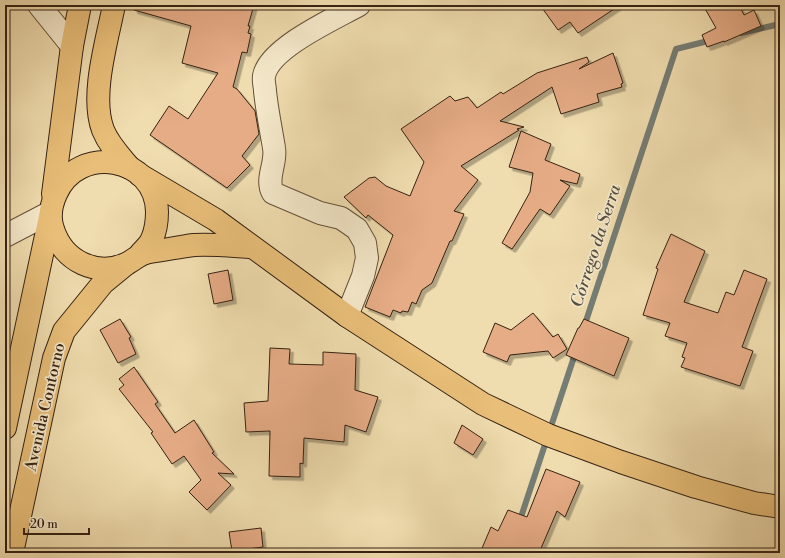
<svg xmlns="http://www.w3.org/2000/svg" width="785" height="558" viewBox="0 0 785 558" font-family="'Libre Bodoni',serif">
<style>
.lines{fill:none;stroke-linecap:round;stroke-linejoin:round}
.stream{stroke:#757d75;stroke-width:6}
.building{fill:#e6ac86;stroke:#352213;filter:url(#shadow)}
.minor-casing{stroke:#64513a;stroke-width:24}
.major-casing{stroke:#352213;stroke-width:24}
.minor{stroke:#f5e9cb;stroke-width:22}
.major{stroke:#e8be78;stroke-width:22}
.labels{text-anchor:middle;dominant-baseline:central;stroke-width:3.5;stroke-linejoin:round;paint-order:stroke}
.street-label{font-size:16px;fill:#352213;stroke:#f5e9cb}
.water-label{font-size:17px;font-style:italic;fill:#554f44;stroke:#f5e9cb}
</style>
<defs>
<filter id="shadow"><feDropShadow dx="3.5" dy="3.5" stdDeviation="0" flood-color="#0004"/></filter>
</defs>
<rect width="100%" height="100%" fill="#f0ddaf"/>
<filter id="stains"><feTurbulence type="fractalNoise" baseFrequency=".005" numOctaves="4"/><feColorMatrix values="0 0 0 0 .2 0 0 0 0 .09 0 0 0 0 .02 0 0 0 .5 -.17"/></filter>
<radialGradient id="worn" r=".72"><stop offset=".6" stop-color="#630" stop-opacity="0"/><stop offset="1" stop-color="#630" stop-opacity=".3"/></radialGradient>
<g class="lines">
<g class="stream">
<polyline points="741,33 780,24"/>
<polyline points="584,327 676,49 712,40"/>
<polyline points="519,523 576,351"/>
</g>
</g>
<g class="building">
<polygon points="134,5 254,5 248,26 250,26 248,33 251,34 247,53 242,52 233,87 237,89 255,111 259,134 242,156 250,165 227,188 150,135 169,106 188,119 218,73 182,63 191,26 134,10"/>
<polygon points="540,5 620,5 578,33 570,22 558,30"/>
<polygon points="703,5 739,5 744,15 754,10 761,26 724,42 724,41 707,47 702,35 716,28"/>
<polygon points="613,53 623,83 621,84 622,87 597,94 599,102 561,114 552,87 500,121 524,127 517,129 519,130 461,166 478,180 454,211 464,214 452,241 450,241 432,283 422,290 416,304 412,302 408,312 402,311 401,313 393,310 390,317 365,307 393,235 368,215 366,218 344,197 369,178 375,177 386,186 410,196 424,162 401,129 450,96 455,101 468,97 477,108 501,92 503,94 537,73 587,57 589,62 579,69"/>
<polygon points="521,131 551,144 545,160 580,174 577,184 560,180 570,186 550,215 540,209 512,249 502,243 530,192 533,173 509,167"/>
<polygon points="671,234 705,251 684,302 718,313 726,292 734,295 744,270 767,279 742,347 753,351 740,386 681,367 685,358 682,357 687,343 665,336 670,323 643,315 658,269 656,268"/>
<polygon points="228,270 233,300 214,304 208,274"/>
<polygon points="533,313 553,337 558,334 567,349 553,358 548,351 510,355 507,362 483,352 495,323 511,330"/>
<polygon points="120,319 131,337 129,338 136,354 118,363 100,330"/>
<polygon points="584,319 629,338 614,376 566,355 578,328 579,328"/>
<polygon points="270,348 290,349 289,364 323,365 323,352 356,354 355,390 378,397 366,432 345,425 344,442 304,438 303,464 300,463 300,477 269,476 270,431 246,432 244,403 268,401"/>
<polygon points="134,367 158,402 155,404 175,433 194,420 214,452 212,453 234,474 218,473 231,485 207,510 189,492 201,480 184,456 172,464 151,433 153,432 119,389 124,385 119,379"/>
<polygon points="462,425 483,439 473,455 454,443"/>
<polygon points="546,469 580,482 565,517 557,511 539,553 480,553 491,527 498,531 508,510 527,517"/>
<polygon points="261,528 263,547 232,551 229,532"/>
</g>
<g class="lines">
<g class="minor-casing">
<g id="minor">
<polyline points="39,5 72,46"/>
<polyline points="5,236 51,212"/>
<path d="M 347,316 L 363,276 L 367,258 L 365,243 L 357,229 L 341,218 L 320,213 L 273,193 C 265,179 277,163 274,148 C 271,129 267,111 265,91 C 265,87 263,81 264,76 C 269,48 334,19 359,5"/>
</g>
</g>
<g class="major-casing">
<g id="major">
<path d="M 114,5 C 107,41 90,96 103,130 C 109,145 120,156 130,168"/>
<polyline points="140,175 216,220 347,316 483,404 548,435 621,462 696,487 754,503 780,507"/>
<polyline points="53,194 72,46 80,5"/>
<path d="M 141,253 C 145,249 150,244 152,239 C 156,230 157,221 157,212 C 156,156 78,143 56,194 C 51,205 49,218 53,229 C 63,261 97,278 128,263 C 137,258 139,254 149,252 C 164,250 179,247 194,245 C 213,244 233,246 252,247"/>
<polyline points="5,428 50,217"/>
<polyline points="12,553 54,358 64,331 103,283 125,265"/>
</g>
</g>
<use href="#minor" class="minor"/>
<use href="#major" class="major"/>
</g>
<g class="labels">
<g class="street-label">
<text transform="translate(45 407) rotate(-77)">Avenida Contorno</text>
</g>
<g class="water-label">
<text transform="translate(596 246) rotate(-72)">Córrego da Serra</text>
</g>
</g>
<rect width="785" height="558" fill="none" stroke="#f0ddaf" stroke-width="20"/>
<rect x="6" y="6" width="773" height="546" fill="none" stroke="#352213" stroke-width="2"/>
<rect x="10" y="10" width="765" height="538" fill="none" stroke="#352213"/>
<path d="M24 528v6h65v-6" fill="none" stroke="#352213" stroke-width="2"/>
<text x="30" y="528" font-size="12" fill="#352213" stroke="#f5e9cb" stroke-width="3" paint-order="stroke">20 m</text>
<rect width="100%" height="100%" filter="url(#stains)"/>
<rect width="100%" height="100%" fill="url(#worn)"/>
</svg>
